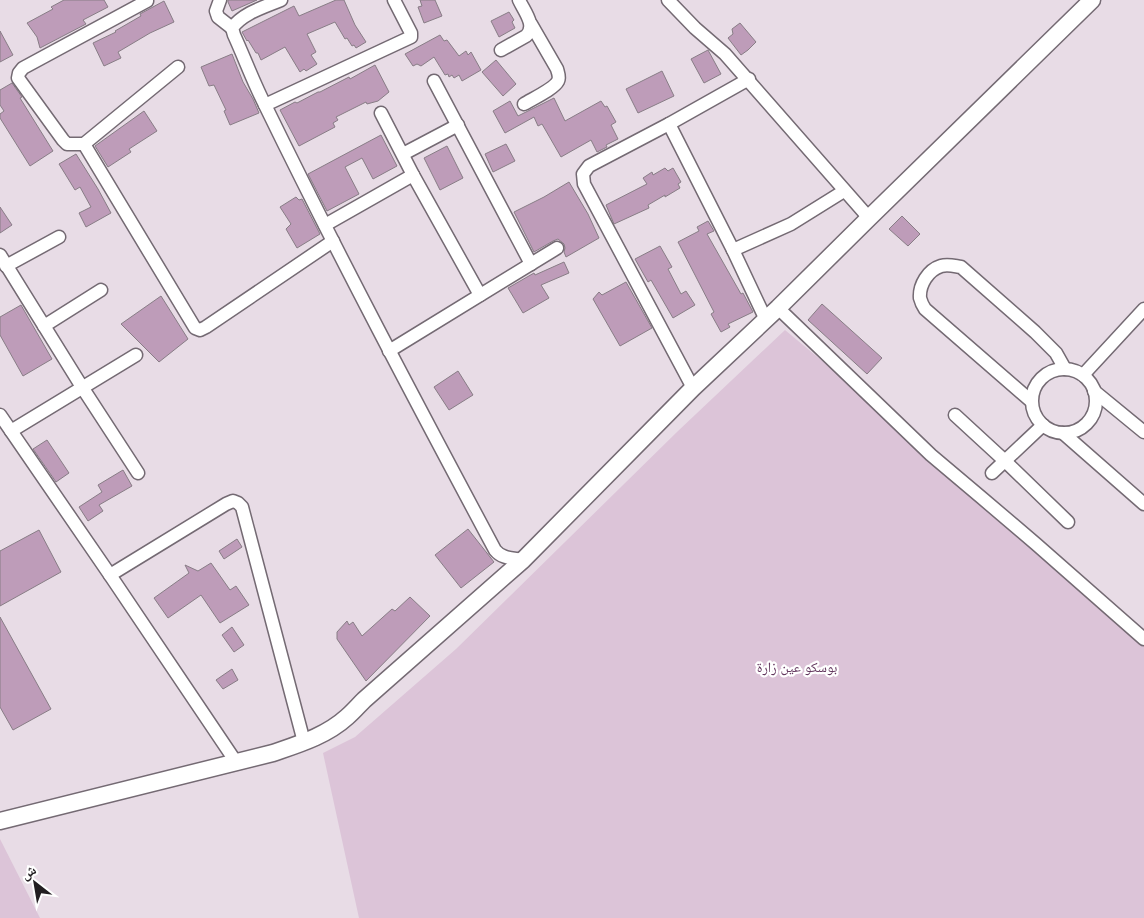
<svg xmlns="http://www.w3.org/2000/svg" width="1144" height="918" viewBox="0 0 1144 918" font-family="Inter,'Noto Naskh Arabic',sans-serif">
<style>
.green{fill:#dcc4d8}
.building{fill:#be9cb9;stroke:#887d86}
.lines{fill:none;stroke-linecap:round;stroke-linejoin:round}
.minor-casing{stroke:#746a73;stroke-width:15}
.major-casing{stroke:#746a73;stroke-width:19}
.minor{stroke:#fff;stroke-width:12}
.major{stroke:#fff;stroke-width:16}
.labels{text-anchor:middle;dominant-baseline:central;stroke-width:4.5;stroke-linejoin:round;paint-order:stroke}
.park-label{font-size:14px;fill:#62365d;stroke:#fff}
</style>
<rect width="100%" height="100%" fill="#e8dce6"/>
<g class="green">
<polygon points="785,330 1144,629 1144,918 359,918 323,753 355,737 456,649 678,431"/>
<polygon points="0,839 40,918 0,918"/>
</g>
<g class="building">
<polygon points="64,0 104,0 108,7 83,20 86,24 40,48 37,37 27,23 53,9 51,7"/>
<polygon points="228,0 257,0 232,11 228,2"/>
<polygon points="336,0 344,0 355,25 366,42 356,48 354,45 352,46 347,38 345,39 335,22 307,34 316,52 311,55 317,64 306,71 304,69 300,72 285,47 261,60 258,53 256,53 248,40 247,41 242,32 294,6 299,16"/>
<polygon points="420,0 435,0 442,16 424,23 418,7 422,6"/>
<polygon points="164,1 174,22 150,33 118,52 121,58 104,66 93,43 116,32 115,31 141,16 140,14"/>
<polygon points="509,12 514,20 512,22 515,28 499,37 491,21"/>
<polygon points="740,23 756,42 748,50 741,55 728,38 733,34 732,29"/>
<polygon points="0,31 13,55 0,62"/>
<polygon points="440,35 444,41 447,40 459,56 466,51 468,55 471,52 481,70 462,81 459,75 454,78 452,75 449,77 448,74 445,75 434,57 421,66 417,64 413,66 405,54"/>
<polygon points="708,50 721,74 704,83 691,59"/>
<polygon points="232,54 243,82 253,99 259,113 230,125 224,111 226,110 214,85 209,86 201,67"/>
<polygon points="496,60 516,84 503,96 482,72"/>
<polygon points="375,65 389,92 378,101 367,104 366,102 336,117 338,120 333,123 335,127 299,146 280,110 295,102 297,103 318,92 320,92 349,77 350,79"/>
<polygon points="662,71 674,96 638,113 626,89"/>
<polygon points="12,83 22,97 20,98 53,151 30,166 0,118 0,114 4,111 0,105 0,90"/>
<polygon points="554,98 565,121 601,101 605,107 607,106 616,122 611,125 618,139 606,145 607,147 597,152 591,140 561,157 542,124 538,126 534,117 505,133 493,111 510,101 518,116"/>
<polygon points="144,111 157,131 129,149 131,152 108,167 95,146"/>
<polygon points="381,135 397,166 373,179 362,158 345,167 359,194 327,211 308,174"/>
<polygon points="506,144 515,161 493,172 485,154"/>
<polygon points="447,146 463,178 440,190 424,158"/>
<polygon points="76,154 98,189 111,213 86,227 79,213 91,207 80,187 75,190 59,164"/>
<polygon points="665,168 668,171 673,168 681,182 678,184 680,188 665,197 665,195 648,205 649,208 614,224 606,205 647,184 643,178 652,172 653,175"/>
<polygon points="569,182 588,214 599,238 566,257 564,252 565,248 564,244 558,239 553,241 534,252 514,212 544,197"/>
<polygon points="296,197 299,200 302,199 320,234 297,248 286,229 291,224 280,207"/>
<polygon points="0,207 12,225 0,233"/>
<polygon points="902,216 920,234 908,246 889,229"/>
<polygon points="708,221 714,231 707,234 741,294 743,293 753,312 728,324 730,327 721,332 711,314 714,312 678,242 699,231 697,227"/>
<polygon points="660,246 672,267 668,269 681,294 686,291 695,305 673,318 651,280 648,282 635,259"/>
<polygon points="564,262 569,273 541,285 549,298 523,313 508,288 534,273 535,275"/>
<polygon points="626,282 652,328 620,346 593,299 599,292 602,295"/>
<polygon points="161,296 188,339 159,362 121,324"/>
<polygon points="822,304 882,358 867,374 808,320"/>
<polygon points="21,305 52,359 23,376 0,335 0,317"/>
<polygon points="458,371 473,395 449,410 434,387"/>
<polygon points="47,440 69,473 56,482 33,449"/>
<polygon points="123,470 132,486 99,505 103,511 88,521 79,507 102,492 98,485"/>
<polygon points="468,529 494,562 461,588 435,555"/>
<polygon points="39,530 61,572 0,606 0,551"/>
<polygon points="237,539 242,547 224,559 219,551"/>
<polygon points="211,563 230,590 236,586 249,605 220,623 201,595 168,618 154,598 189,573 185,565 198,571"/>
<polygon points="410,597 430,616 366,681 337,639 337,632 347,621 349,625 353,622 362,636 392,609 395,611"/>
<polygon points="0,617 51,709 13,730 0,707"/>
<polygon points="232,627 244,645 234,652 222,635"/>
<polygon points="232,669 238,680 223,689 216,680"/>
</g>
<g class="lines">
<g class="minor-casing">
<g id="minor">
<polyline points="220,0 216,11 218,17 232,28"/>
<path d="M 281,0 C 264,7 243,13 232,28 L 234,35 C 245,59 254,84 266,107 C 339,257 417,404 495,550 C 502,559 513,558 523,560"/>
<polyline points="668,0 695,28 725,54 869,218"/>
<polyline points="147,1 23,68 19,73 18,78 63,140 67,144 84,144 178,67"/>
<path d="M 501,50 L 526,36 C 537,26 524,11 519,0"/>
<polyline points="434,81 531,264"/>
<path d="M 524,104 C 532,99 554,89 558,81 C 560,77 558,73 557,69 L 531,24"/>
<polyline points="265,105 411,37 411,33 394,0"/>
<polyline points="381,113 413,175 480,295"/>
<polyline points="669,124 733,250 766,320"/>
<polyline points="84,144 195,328 200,330 206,327 333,241"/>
<polyline points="403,154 458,125"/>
<polyline points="325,225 413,175"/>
<polyline points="733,250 791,224 844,191"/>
<polyline points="0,255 82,387 138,473"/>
<polyline points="6,266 59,237"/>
<polyline points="778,308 931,455 982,498 1036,544 1144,639"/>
<polyline points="44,326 101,290"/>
<polyline points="389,351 557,248"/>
<circle cx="1064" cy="401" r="32"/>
<polyline points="1083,375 1144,309"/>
<polyline points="693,388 584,184 583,174 589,166 669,124 749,79"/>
<polyline points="1094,391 1144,432"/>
<path d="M 1031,401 L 925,309 C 923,306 921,302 920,298 C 919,285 928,270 941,266 C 948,264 954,266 961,267 L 1035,332 L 1056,353 L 1065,369"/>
<polyline points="0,415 110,575 236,762"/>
<polyline points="955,415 1005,461 1068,522"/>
<polyline points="11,431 136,355"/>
<polyline points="1063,433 1144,504"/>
<polyline points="992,473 1043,425"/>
<polyline points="110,575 226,504 233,501 238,503 242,507 304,742"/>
</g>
</g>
<g class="major-casing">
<path id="major" d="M 0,821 L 273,753 C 299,744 326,736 347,717 C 353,712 358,706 364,700 L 523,560 L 693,388 L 778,308 L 869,218 L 1092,0"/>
</g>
<use href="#minor" class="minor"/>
<use href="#major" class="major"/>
</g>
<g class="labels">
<g class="park-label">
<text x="797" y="666">بوسكو عين زارة</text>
</g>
</g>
<g transform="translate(35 883) rotate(329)" stroke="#ffffff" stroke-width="4" paint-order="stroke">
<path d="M0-4L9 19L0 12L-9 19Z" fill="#221e21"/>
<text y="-8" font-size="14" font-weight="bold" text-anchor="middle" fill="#221e21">ش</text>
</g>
</svg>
